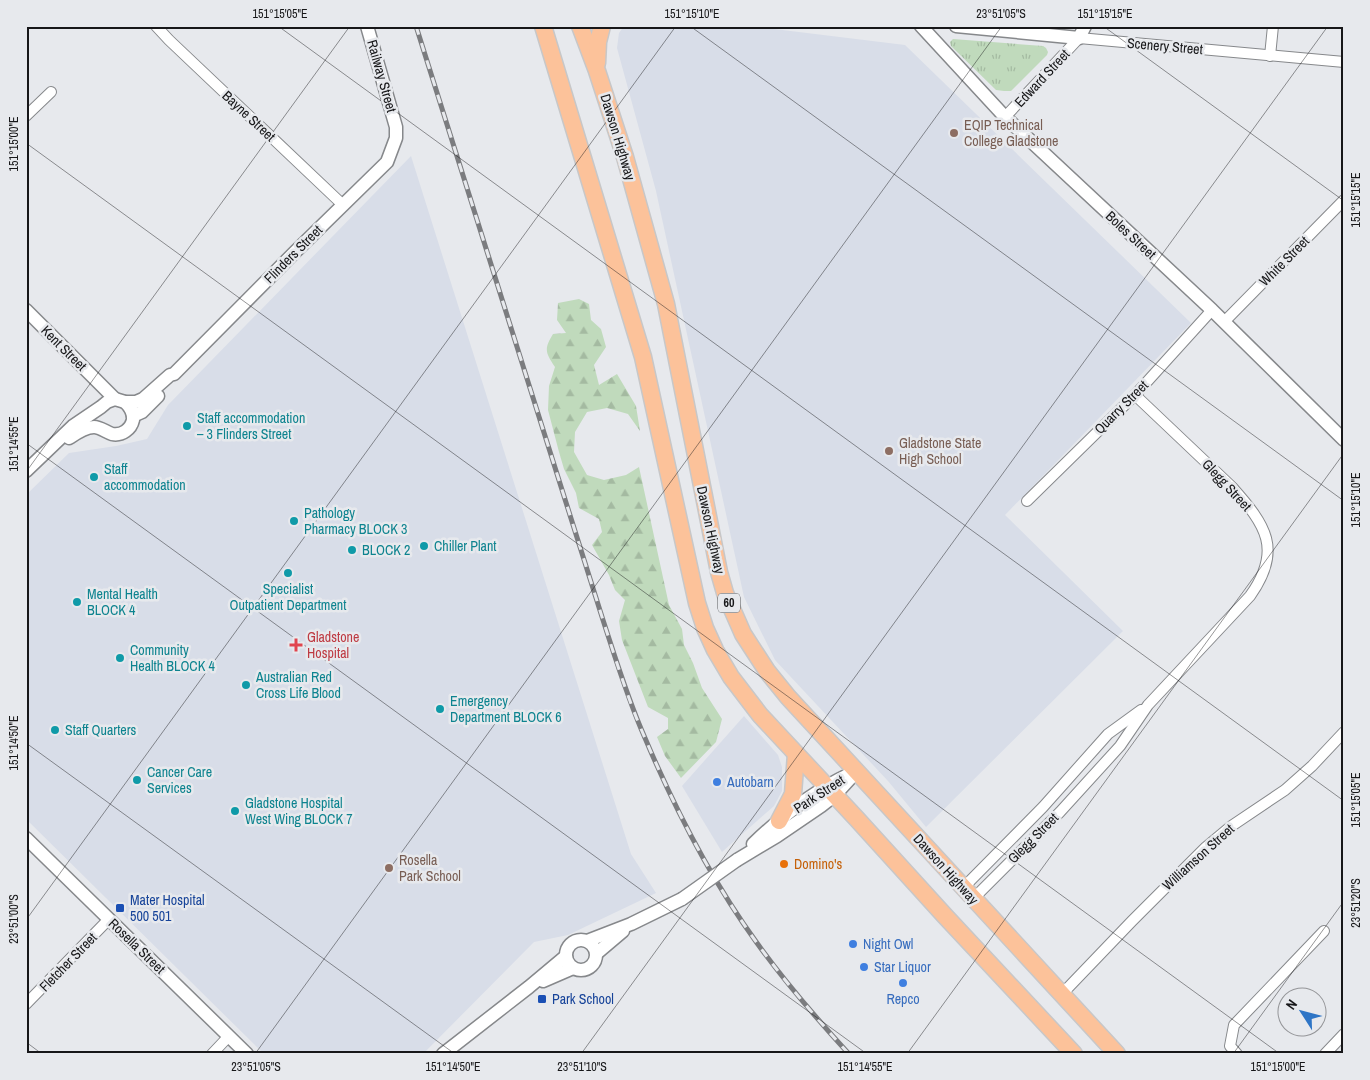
<svg xmlns="http://www.w3.org/2000/svg" width="1370" height="1080" viewBox="0 0 1370 1080" font-family="'Archivo Narrow',sans-serif">
<style>
.built{fill:#d8dde8}
.grass{fill:url(#grass-tufts)}
.forest{fill:url(#forest-firs)}
.lines{fill:none;stroke-linecap:round;stroke-linejoin:round}
.minor-casing{stroke:#86888b;stroke-width:12}
.tertiary-casing{stroke:#86888b;stroke-width:15}
.trunk-casing{stroke:#c7c7c8;stroke-width:19}
.minor{stroke:#fff;stroke-width:10}
.tertiary{stroke:#fff;stroke-width:12}
.trunk{stroke:#fcc29a;stroke-width:16}
.rail-casing{stroke:#7b7c7f;stroke-width:5}
.rail{stroke:#e7e9ed;stroke-width:3;stroke-dasharray:9;stroke-linecap:butt}
.tertiary-bridge-casing{stroke:#86888b;stroke-width:15;stroke-linecap:butt}
.tertiary-bridge{stroke:#fff;stroke-width:12}
.ticks{fill:none;stroke:#171719;stroke-width:1;stroke-opacity:0.45}
.education-dot{fill:#8d6e63;stroke:#e7e9ed;stroke-width:2}
.culture-dot{fill:#0f9aa8;stroke:#e7e9ed;stroke-width:2}
.health-dot{fill:#e0444e;stroke:#e7e9ed;stroke-width:2}
.shop-dot{fill:#3f7fe0;stroke:#e7e9ed;stroke-width:2}
.food-dot{fill:#e8710a;stroke:#e7e9ed;stroke-width:2}
.transit-dot{fill:#1a4fb4;stroke:#e7e9ed;stroke-width:2}
.labels{text-anchor:middle;dominant-baseline:central;stroke-width:5;stroke-linejoin:round;paint-order:stroke}
.shield{fill:#e7e9ed;stroke:#555659;stroke-width:1}
.shield-label{font-size:12px;font-weight:bold;fill:#171719}
.street-label{font-size:14px;fill:#171719;stroke:#e7e9ed}
.education-label{font-size:14px;fill:#785e54;stroke:#e7e9ed;text-anchor:start}
.culture-label{font-size:14px;fill:#0d838f;stroke:#e7e9ed;text-anchor:start}
.health-label{font-size:14px;fill:#be3a42;stroke:#e7e9ed;text-anchor:start}
.shop-label{font-size:14px;fill:#366cbe;stroke:#e7e9ed;text-anchor:start}
.food-label{font-size:14px;fill:#c56008;stroke:#e7e9ed;text-anchor:start}
.transit-label{font-size:14px;fill:#164399;stroke:#e7e9ed;text-anchor:start}
.neatline{fill:none;stroke:#171719;stroke-width:2}
.ticks-label{font-size:12px;text-anchor:middle;fill:#171719}
</style>
<defs>
<pattern id="grass-tufts" width="24" height="20" patternUnits="userSpaceOnUse" patternTransform="scale(1.25)"><rect width="24" height="20" fill="#c0dabc"/><path d="M3 7l-1-3M5 7V3M7 7l1-3M15 17l-1-3M17 17v-4M19 17l1-3" fill="none" stroke="#a4baa1"/></pattern>
<pattern id="forest-firs" width="22" height="20" patternUnits="userSpaceOnUse" patternTransform="scale(1.25)"><rect width="22" height="20" fill="#c0dabc"/><path d="M5 1l3.5 6h-7zM16 11l3.5 6h-7z" fill="#a4baa1"/></pattern>
</defs>
<rect width="100%" height="100%" fill="#e7e9ed"/>
<g class="built">
<polygon points="624,26 749,26 905,45 1191,323 1005,515 1123,631 926,827 888,781 775,660 744,597 656,191 617,48 619,33"/>
<polygon points="411,156 631,854 656,893 568,935 534,942 423,1054 264,1054 26,819 26,495 69,453 116,446 147,439 168,405"/>
<polygon points="744,716 778,755 782,767 782,791 774,806 722,852 682,786"/>
</g>
<polygon class="grass" points="953,39 1043,46 1046,48 1048,52 1047,55 1011,91 1004,91 996,90 951,46 950,42"/>
<path class="forest" d="M 579,299 L 589,304 L 591,320 L 601,329 L 606,347 L 594,365 L 599,385 L 617,374 L 636,406 L 640,431 L 628,414 L 607,408 L 587,412 L 575,432 L 574,452 L 587,475 L 604,480 L 626,475 L 639,467 L 669,605 L 682,629 L 684,645 L 693,663 L 702,688 L 722,719 L 716,742 L 681,778 L 665,756 L 657,737 L 668,729 L 668,718 L 648,707 L 622,640 L 619,621 L 625,600 L 615,590 L 609,575 L 592,545 L 602,532 L 599,519 L 579,508 L 576,493 L 564,469 L 559,452 L 548,410 L 549,386 L 555,367 C 545,352 544,349 553,334 L 566,333 L 557,320 L 558,303 Z"/>
<g class="lines">
<g class="minor-casing">
<g id="minor">
<polyline points="156,26 169,40 343,205"/>
<polyline points="1270,56 1273,26"/>
<polyline points="26,116 51,92"/>
<polyline points="1005,117 1079,38 1344,62"/>
<polyline points="1224,322 1344,200"/>
<polyline points="1027,501 1135,395 1212,310"/>
<polyline points="963,888 1043,807 1108,734 1141,710"/>
<path d="M 973,899 L 1060,812 L 1120,746 L 1148,705 L 1250,596 C 1283,550 1266,525 1232,487 L 1135,395"/>
<polyline points="1062,994 1132,921 1206,847 1230,827 1285,790 1312,766 1344,732"/>
<polyline points="26,1004 109,919"/>
<polyline points="212,1054 229,1036"/>
<polyline points="1237,1054 1230,1046 1234,1025 1324,931"/>
<polyline points="1325,1054 1344,1034"/>
</g>
</g>
<g class="tertiary-casing">
<g id="tertiary">
<polyline points="921,26 1005,117 1212,310 1344,440"/>
<polyline points="956,26 1079,38 1085,26"/>
<polyline points="26,310 115,399"/>
<polyline points="133,416 142,412 158,396"/>
<path d="M 69,438 C 75,434 85,427 94,427 C 100,427 106,432 112,434 C 122,436 131,429 133,420 C 134,412 130,407 125,402"/>
<polyline points="26,471 73,426 101,407 107,402 115,399 125,402 136,402 143,399 170,375 174,374 295,252 387,162 396,138 396,127 367,26"/>
<polyline points="26,838 247,1054"/>
<path d="M 753,844 C 782,816 814,791 850,774"/>
<polyline points="737,860 777,836 821,806 835,795 857,771"/>
<circle cx="581" cy="955" r="15"/>
<polyline points="587,941 631,924 682,899"/>
<polyline points="597,953 623,931"/>
<polyline points="543,981 573,968"/>
<polyline points="443,1054 529,987 566,956"/>
</g>
</g>
<g class="trunk-casing">
<g id="trunk">
<polyline points="543,26 643,357 697,603 705,628 715,650 731,677 760,715 856,818 945,916 1074,1054"/>
<polyline points="580,26 597,71 625,157 666,304 719,572 725,593 743,634 767,671 788,697 1117,1054"/>
<polyline points="597,63 598,42 602,26"/>
<polyline points="779,821 793,794 796,754"/>
</g>
</g>
<use href="#minor" class="minor"/>
<use href="#tertiary" class="tertiary"/>
<use href="#trunk" class="trunk"/>
<g class="rail-casing">
<path id="rail" d="M 416,26 L 603,620 C 616,660 628,700 645,738 C 675,809 712,881 757,943 C 785,982 817,1019 849,1054"/>
</g>
<use href="#rail" class="rail"/>
<g class="tertiary-bridge-casing">
<polyline id="tertiary-bridge" points="682,899 737,860"/>
</g>
<use href="#tertiary-bridge" class="tertiary-bridge"/>
</g>
<path class="ticks" d="M 278,26 L 1344,801M 690,26 L 1344,501M 1103,26 L 1344,201M 26,143 L 1280,1054M 26,443 L 867,1054M 26,472 L 350,26M 26,743 L 455,1054M 26,920 L 676,26M 26,1042 L 42,1054M 255,1054 L 1002,26M 581,1054 L 1328,26M 907,1054 L 1344,453M 1233,1054 L 1344,901"/>
<g class="education-dot">
<circle cx="954" cy="133" r="5"/>
<circle cx="889" cy="451" r="5"/>
<circle cx="389" cy="868" r="5"/>
</g>
<g class="culture-dot">
<circle cx="187" cy="426" r="5"/>
<circle cx="94" cy="477" r="5"/>
<circle cx="294" cy="521" r="5"/>
<circle cx="424" cy="546" r="5"/>
<circle cx="352" cy="550" r="5"/>
<circle cx="288" cy="573" r="5"/>
<circle cx="77" cy="602" r="5"/>
<circle cx="120" cy="658" r="5"/>
<circle cx="246" cy="685" r="5"/>
<circle cx="440" cy="709" r="5"/>
<circle cx="55" cy="730" r="5"/>
<circle cx="137" cy="780" r="5"/>
<circle cx="235" cy="811" r="5"/>
</g>
<path class="health-dot" d="M293.5 637.5h5v5h5v5h-5v5h-5v-5h-5v-5h5z"/>
<g class="shop-dot">
<circle cx="717" cy="782" r="5"/>
<circle cx="853" cy="944" r="5"/>
<circle cx="864" cy="967" r="5"/>
<circle cx="903" cy="983" r="5"/>
</g>
<circle class="food-dot" cx="784" cy="864" r="5"/>
<g class="transit-dot">
<rect x="115" y="903" width="10" height="10" rx="2.5"/>
<rect x="537" y="994" width="10" height="10" rx="2.5"/>
</g>
<g class="labels">
<rect class="shield" x="718" y="593.5" width="22" height="19" rx="4"/>
<g class="shield-label">
<text x="729" y="603">60</text>
</g>
<g class="street-label">
<text transform="translate(1165 46) rotate(5)">Scenery Street</text>
<text transform="translate(382 76) rotate(74)">Railway Street</text>
<text transform="translate(1042 78) rotate(-47)">Edward Street</text>
<text transform="translate(249 116) rotate(43)">Bayne Street</text>
<text transform="translate(618 137) rotate(73)">Dawson Highway</text>
<text transform="translate(1131 235) rotate(43)">Boles Street</text>
<text transform="translate(293 254) rotate(-45)">Flinders Street</text>
<text transform="translate(1284 261) rotate(-45)">White Street</text>
<text transform="translate(64 348) rotate(45)">Kent Street</text>
<text transform="translate(1121 407) rotate(-45)">Quarry Street</text>
<text transform="translate(1227 485) rotate(47)">Glegg Street</text>
<text transform="translate(711 530) rotate(78)">Dawson Highway</text>
<text transform="translate(819 794) rotate(-33)">Park Street</text>
<text transform="translate(1033 838) rotate(-45)">Glegg Street</text>
<text transform="translate(1198 857) rotate(-42)">Williamson Street</text>
<text transform="translate(946 869) rotate(48)">Dawson Highway</text>
<text transform="translate(137 946) rotate(44)">Rosella Street</text>
<text transform="translate(68 962) rotate(-46)">Fletcher Street</text>
</g>
<g class="education-label">
<text x="964" y="125">EQIP Technical<tspan x="964" dy="16">College Gladstone</tspan></text>
<text x="899" y="443">Gladstone State<tspan x="899" dy="16">High School</tspan></text>
<text x="399" y="860">Rosella<tspan x="399" dy="16">Park School</tspan></text>
</g>
<g class="culture-label">
<text x="197" y="418">Staff accommodation<tspan x="197" dy="16">– 3 Flinders Street</tspan></text>
<text x="104" y="469">Staff<tspan x="104" dy="16">accommodation</tspan></text>
<text x="304" y="513">Pathology<tspan x="304" dy="16">Pharmacy BLOCK 3</tspan></text>
<text x="434" y="546">Chiller Plant</text>
<text x="362" y="550">BLOCK 2</text>
<text x="288" y="589" text-anchor="middle">Specialist<tspan x="288" dy="16">Outpatient Department</tspan></text>
<text x="87" y="594">Mental Health<tspan x="87" dy="16">BLOCK 4</tspan></text>
<text x="130" y="650">Community<tspan x="130" dy="16">Health BLOCK 4</tspan></text>
<text x="256" y="677">Australian Red<tspan x="256" dy="16">Cross Life Blood</tspan></text>
<text x="450" y="701">Emergency<tspan x="450" dy="16">Department BLOCK 6</tspan></text>
<text x="65" y="730">Staff Quarters</text>
<text x="147" y="772">Cancer Care<tspan x="147" dy="16">Services</tspan></text>
<text x="245" y="803">Gladstone Hospital<tspan x="245" dy="16">West Wing BLOCK 7</tspan></text>
</g>
<g class="health-label">
<text x="307" y="637">Gladstone<tspan x="307" dy="16">Hospital</tspan></text>
</g>
<g class="shop-label">
<text x="727" y="782">Autobarn</text>
<text x="863" y="944">Night Owl</text>
<text x="874" y="967">Star Liquor</text>
<text x="903" y="999" text-anchor="middle">Repco</text>
</g>
<g class="food-label">
<text x="794" y="864">Domino's</text>
</g>
<g class="transit-label">
<text x="130" y="900">Mater Hospital<tspan x="130" dy="16">500 501</tspan></text>
<text x="552" y="999">Park School</text>
</g>
</g>
<rect width="1370" height="1080" fill="none" stroke="#e7e9ed" stroke-width="55"/>
<g transform="translate(1302 1012) rotate(306)"><circle r="24" fill="#e7e9ed" stroke="#949598"/>
<path d="M0-4L9 19L0 12L-9 19Z" fill="#2e75c6"/>
<text y="-8" font-size="14" font-weight="bold" text-anchor="middle" fill="#171719">N</text>
</g>
<rect x="28" y="28" width="1314" height="1024" class="neatline"/>
<g class="ticks-label">
<text x="280" y="18">151°15'05"E</text>
<text x="692" y="18">151°15'10"E</text>
<text x="1001" y="18">23°51'05"S</text>
<text x="1105" y="18">151°15'15"E</text>
<text transform="translate(14 144) rotate(-90)" y="4">151°15'00"E</text>
<text transform="translate(1356 200) rotate(-90)" y="4">151°15'15"E</text>
<text transform="translate(14 444) rotate(-90)" y="4">151°14'55"E</text>
<text transform="translate(1356 500) rotate(-90)" y="4">151°15'10"E</text>
<text transform="translate(14 743) rotate(-90)" y="4">151°14'50"E</text>
<text transform="translate(1356 800) rotate(-90)" y="4">151°15'05"E</text>
<text transform="translate(1356 903) rotate(-90)" y="4">23°51'20"S</text>
<text transform="translate(14 919) rotate(-90)" y="4">23°51'00"S</text>
<text x="256" y="1071">23°51'05"S</text>
<text x="453" y="1071">151°14'50"E</text>
<text x="582" y="1071">23°51'10"S</text>
<text x="865" y="1071">151°14'55"E</text>
<text x="1278" y="1071">151°15'00"E</text>
</g>
</svg>
